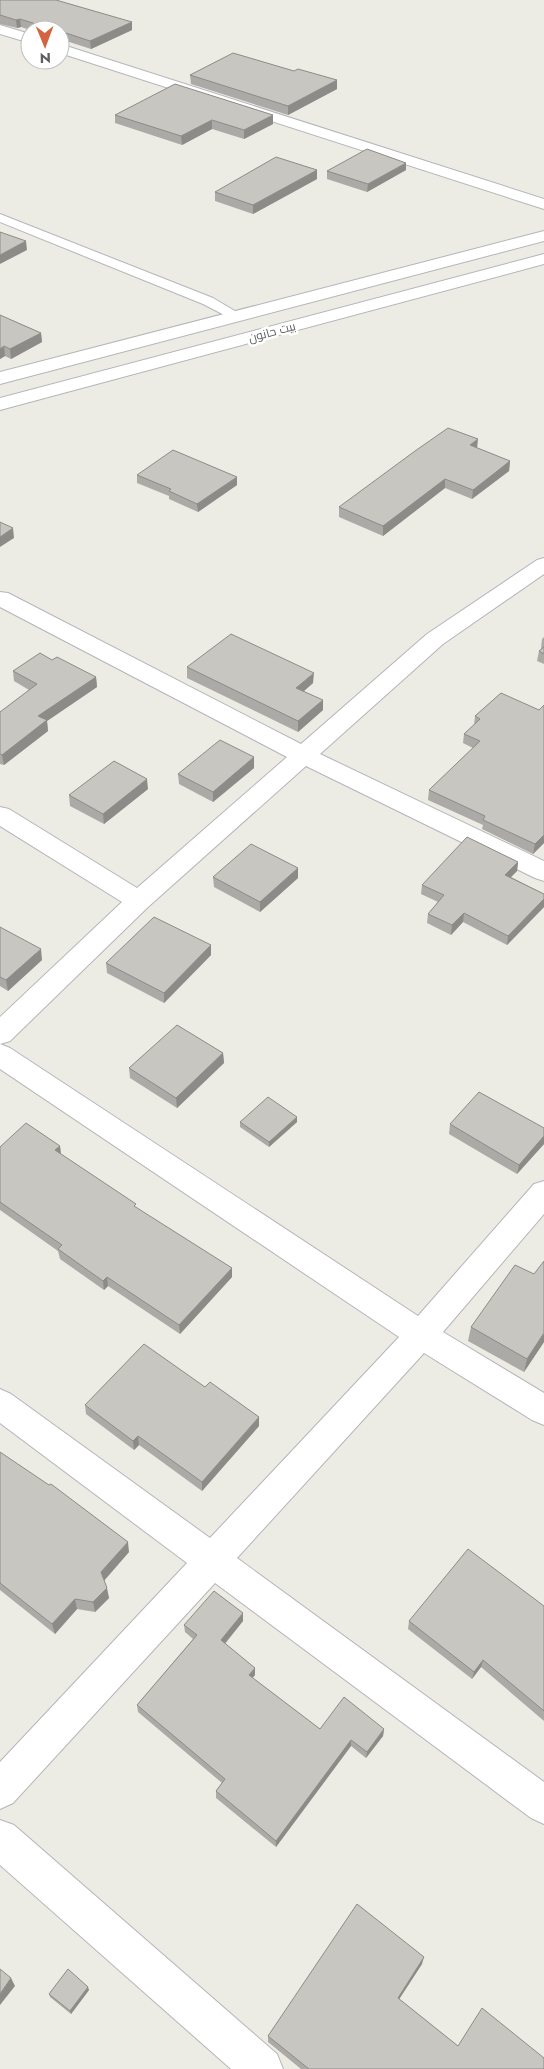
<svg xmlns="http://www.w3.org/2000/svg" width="544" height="2069" viewBox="0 0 544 2069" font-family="Jost,Cairo,sans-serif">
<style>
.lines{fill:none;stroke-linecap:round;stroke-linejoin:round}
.lane-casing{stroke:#b4b5ba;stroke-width:2}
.street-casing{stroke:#b4b5ba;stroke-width:2}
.secondary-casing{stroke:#b3b5ba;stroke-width:2}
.lane{fill:#fff;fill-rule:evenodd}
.street{fill:#fff;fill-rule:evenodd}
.secondary{fill:#fff;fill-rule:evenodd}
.wall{fill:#acaaa6}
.shaded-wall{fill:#8c8b87}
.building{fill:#c8c6c1;stroke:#8c8b87}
.labels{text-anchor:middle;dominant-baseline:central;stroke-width:5;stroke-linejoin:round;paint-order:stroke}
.far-street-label{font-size:12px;fill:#5c5e63;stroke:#fff}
</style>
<rect width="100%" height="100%" fill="#edece4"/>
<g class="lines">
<g class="lane-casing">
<polygon id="lane" points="0,214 213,298 245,317 239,321 234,320 203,304 0,222"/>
</g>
<g class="street-casing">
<g id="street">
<polygon points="0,25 30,34 30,43 0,34"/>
<polygon points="60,44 544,199 544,209 60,53"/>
<polygon points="544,558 544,574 443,644 320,754 544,861 544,881 535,878 306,766 148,907 10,1041 0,1044 0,1017 122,902 0,826 0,807 9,809 137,888 287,757 0,607 0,592 8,593 301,744 427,634 537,560"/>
<polygon points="0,1044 10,1048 418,1316 534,1184 544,1181 544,1214 443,1332 544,1393 544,1425 532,1420 424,1353 237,1558 544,1782 544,1824 531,1818 215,1583 13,1803 0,1809 0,1762 187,1563 0,1423 0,1389 11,1394 210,1538 399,1337 0,1069"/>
<polygon points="0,1820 14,1825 277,2054 283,2069 231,2069 0,1865"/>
</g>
</g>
<g class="secondary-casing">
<g id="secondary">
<polygon points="544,231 544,241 0,384 0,372"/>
<polygon points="544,254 544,264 0,410 0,398"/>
</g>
</g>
<use href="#lane" class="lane"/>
<use href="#street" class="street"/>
<use href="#secondary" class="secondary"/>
</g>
<g class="wall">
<polygon points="0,0 132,30 91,49 60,39 60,30 30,30 21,27 17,28 0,24"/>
<polygon points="190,75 337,89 288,115 191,84"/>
<polygon points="115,115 273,124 244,139 212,129 182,145 115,123"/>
<polygon points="406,170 367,192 327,179 327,171"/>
<polygon points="317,179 253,214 215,201 215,192"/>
<polygon points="0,315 41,333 42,342 11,359 5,356 0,359"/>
<polygon points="477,448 510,461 509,471 472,499 445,488 383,536 339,517 339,507"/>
<polygon points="137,475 237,485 198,512 169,499 169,496 137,483"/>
<polygon points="544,637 544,664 537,661 539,651 541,649 542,639"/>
<polygon points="52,660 96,677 97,687 47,721 48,731 4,765 0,764 0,712 29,690 14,681 13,671"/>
<polygon points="187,667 313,683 304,691 323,710 298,732 187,678"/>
<polygon points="501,693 544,843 533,854 482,829 483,825 428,800 429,790 473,748 463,743 464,734 474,725 475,716"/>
<polygon points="254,768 213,802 179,784 178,774"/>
<polygon points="148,789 104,824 70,806 69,795"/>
<polygon points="518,862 517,871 511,877 544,894 544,907 507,945 463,922 451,935 427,923 428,914 438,902 421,894 422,885"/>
<polygon points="213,877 298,878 260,912 214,887"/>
<polygon points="0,927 42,960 8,991 0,986"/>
<polygon points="211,945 211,955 164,1003 107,973 106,963"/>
<polygon points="223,1053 224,1063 177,1108 130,1078 129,1068"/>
<polygon points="297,1117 297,1122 269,1147 240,1127 240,1122"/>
<polygon points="450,1124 544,1128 544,1144 517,1174 449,1134"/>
<polygon points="60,1146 61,1154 232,1277 180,1334 108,1286 104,1290 60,1259 58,1251 0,1210 0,1147"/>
<polygon points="534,1274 544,1342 524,1372 468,1341 471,1327"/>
<polygon points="205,1387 259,1417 259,1426 202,1491 139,1445 134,1450 86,1414 85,1405"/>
<polygon points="0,1452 129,1552 104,1580 109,1598 95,1612 77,1609 55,1634 0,1590"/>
<polygon points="544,1606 544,1721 481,1667 472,1679 408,1629 409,1621"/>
<polygon points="243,1621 225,1644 255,1675 252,1678 320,1729 384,1729 383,1736 366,1758 351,1746 276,1847 216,1798 216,1791 222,1783 138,1712 137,1705 193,1639 185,1632 184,1625"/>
<polygon points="422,1964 399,1999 458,2046 544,2069 301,2069 268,2042 268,2036"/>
<polygon points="89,1990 71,2014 50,1997 49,1994"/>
</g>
<g class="shaded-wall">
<polygon points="20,19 21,27 17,28 16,20"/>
<polygon points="132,22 132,30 91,49 90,41"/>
<polygon points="337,80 337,89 288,115 288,106"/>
<polygon points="273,115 273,124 244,139 244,130"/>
<polygon points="212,120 212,129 182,145 181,136"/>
<polygon points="406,163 406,170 367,192 368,184"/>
<polygon points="317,170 317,179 253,214 253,205"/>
<polygon points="26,241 27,250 0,264 0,255"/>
<polygon points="41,333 42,342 11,359 10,349"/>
<polygon points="4,346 5,356 0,359 0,349"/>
<polygon points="478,439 477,449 470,445"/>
<polygon points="510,461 509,471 472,499 473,490"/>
<polygon points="237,477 237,485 198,512 197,504"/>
<polygon points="445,479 445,488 383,536 383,526"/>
<polygon points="13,528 14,538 0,547 0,537"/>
<polygon points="314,673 313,683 296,698 296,688"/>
<polygon points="96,677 97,687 47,721 48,731 4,765 2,755 38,716"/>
<polygon points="323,700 323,710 298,732 298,721"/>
<polygon points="254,757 254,768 213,802 213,792"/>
<polygon points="147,779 148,789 104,824 103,814"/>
<polygon points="544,835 544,843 533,854 535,844"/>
<polygon points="518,862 517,871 504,884 505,875"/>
<polygon points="298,868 298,878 260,912 260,902"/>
<polygon points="544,899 544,907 507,945 508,936"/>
<polygon points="464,913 463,922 451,935 452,925"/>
<polygon points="211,945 211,955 164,1003 164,993"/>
<polygon points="41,949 42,960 8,991 6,980"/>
<polygon points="223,1053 224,1063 177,1108 176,1098"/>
<polygon points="297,1117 297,1122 269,1147 269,1142"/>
<polygon points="544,1136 544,1144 517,1174 519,1165"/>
<polygon points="60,1146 61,1156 55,1150"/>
<polygon points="232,1268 232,1277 180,1334 179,1325"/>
<polygon points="107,1277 108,1286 104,1290 103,1281"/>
<polygon points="544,1333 544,1342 524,1372 527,1359"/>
<polygon points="259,1417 259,1426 202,1491 202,1482"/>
<polygon points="138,1436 139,1445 134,1450 133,1441"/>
<polygon points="128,1542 129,1552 103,1582 101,1572"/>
<polygon points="107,1588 109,1598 95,1612 93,1602"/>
<polygon points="75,1599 77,1609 55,1634 52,1624"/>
<polygon points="243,1613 243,1621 221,1648 221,1640"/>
<polygon points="483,1660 481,1667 472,1679 474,1672"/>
<polygon points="255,1668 255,1675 249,1682 249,1675"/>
<polygon points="384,1729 383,1736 366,1758 367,1752"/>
<polygon points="351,1740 351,1746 276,1847 276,1841"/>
<polygon points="424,1957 422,1964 396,2004 398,1998"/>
<polygon points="11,1978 15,1986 0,2005 0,1994"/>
<polygon points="88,1987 89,1990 71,2014 70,2011"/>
</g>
<g class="building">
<polygon points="0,0 56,0 132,22 90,41 60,31 60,30 55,30 20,19 16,20 0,15"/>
<polygon points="233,53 294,71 298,69 337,80 288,106 190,75"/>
<polygon points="175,84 273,115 244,130 212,120 181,136 115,115"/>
<polygon points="367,149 406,163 368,184 327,171"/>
<polygon points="276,157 317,170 253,205 215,192"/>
<polygon points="0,232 26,241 0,255"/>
<polygon points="0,315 41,333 10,349 4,346 0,349"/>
<polygon points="448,428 478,439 470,445 510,461 473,490 445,479 383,526 339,507 415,451"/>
<polygon points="173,450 237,477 197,504 169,491 171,489 137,475"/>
<polygon points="0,522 13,528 0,537"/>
<polygon points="231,634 314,673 296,688 323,700 298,721 187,667"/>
<polygon points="544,647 544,654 539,651"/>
<polygon points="40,653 52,660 57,657 96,677 38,716 47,720 2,755 0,754 0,712 37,684 13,671"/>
<polygon points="501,693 539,710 544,705 544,835 535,844 483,820 485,816 429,790 480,741 464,734 480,719 475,716"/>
<polygon points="220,740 254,757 213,792 178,774"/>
<polygon points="114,761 147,779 103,814 69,795"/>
<polygon points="467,837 518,862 505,875 544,894 544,899 508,936 464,913 452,925 428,914 444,895 422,885"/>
<polygon points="251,844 298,868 260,902 213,877"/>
<polygon points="154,917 211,945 164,993 106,963"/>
<polygon points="0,927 41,949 6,980 0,977"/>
<polygon points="177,1025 223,1053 176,1098 129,1068"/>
<polygon points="479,1092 544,1128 544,1136 519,1165 450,1124"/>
<polygon points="268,1097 297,1117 269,1142 240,1122"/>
<polygon points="26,1123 60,1146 55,1150 136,1204 134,1206 232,1268 179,1325 107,1277 103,1281 58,1249 62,1245 0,1202 0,1147"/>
<polygon points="544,1261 544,1333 527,1359 471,1327 515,1265 534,1274"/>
<polygon points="144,1344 205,1387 210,1382 259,1417 202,1482 138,1436 133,1441 85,1405"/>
<polygon points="0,1452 49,1485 51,1484 128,1542 101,1572 107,1588 93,1602 75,1599 52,1624 0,1583"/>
<polygon points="468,1549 544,1606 544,1711 483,1660 474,1672 409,1621"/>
<polygon points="214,1591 243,1613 221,1640 255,1668 249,1675 320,1729 344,1697 384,1729 367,1752 351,1740 276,1841 216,1791 225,1779 137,1705 197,1635 184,1625"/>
<polygon points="357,1904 424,1957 398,1998 458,2046 482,2008 544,2058 544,2069 309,2069 268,2036"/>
<polygon points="0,1969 11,1978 0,1994"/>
<polygon points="68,1969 88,1987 70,2011 49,1994"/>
</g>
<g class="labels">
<g class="far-street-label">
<text transform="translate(272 332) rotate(-15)">بيت حانون</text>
</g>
</g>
<g transform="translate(45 45) rotate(179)"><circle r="24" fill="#ffffff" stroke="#bebfc1"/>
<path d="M0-4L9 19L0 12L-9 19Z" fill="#d46342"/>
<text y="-8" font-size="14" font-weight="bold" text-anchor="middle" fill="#5c5e63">N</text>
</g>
</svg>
